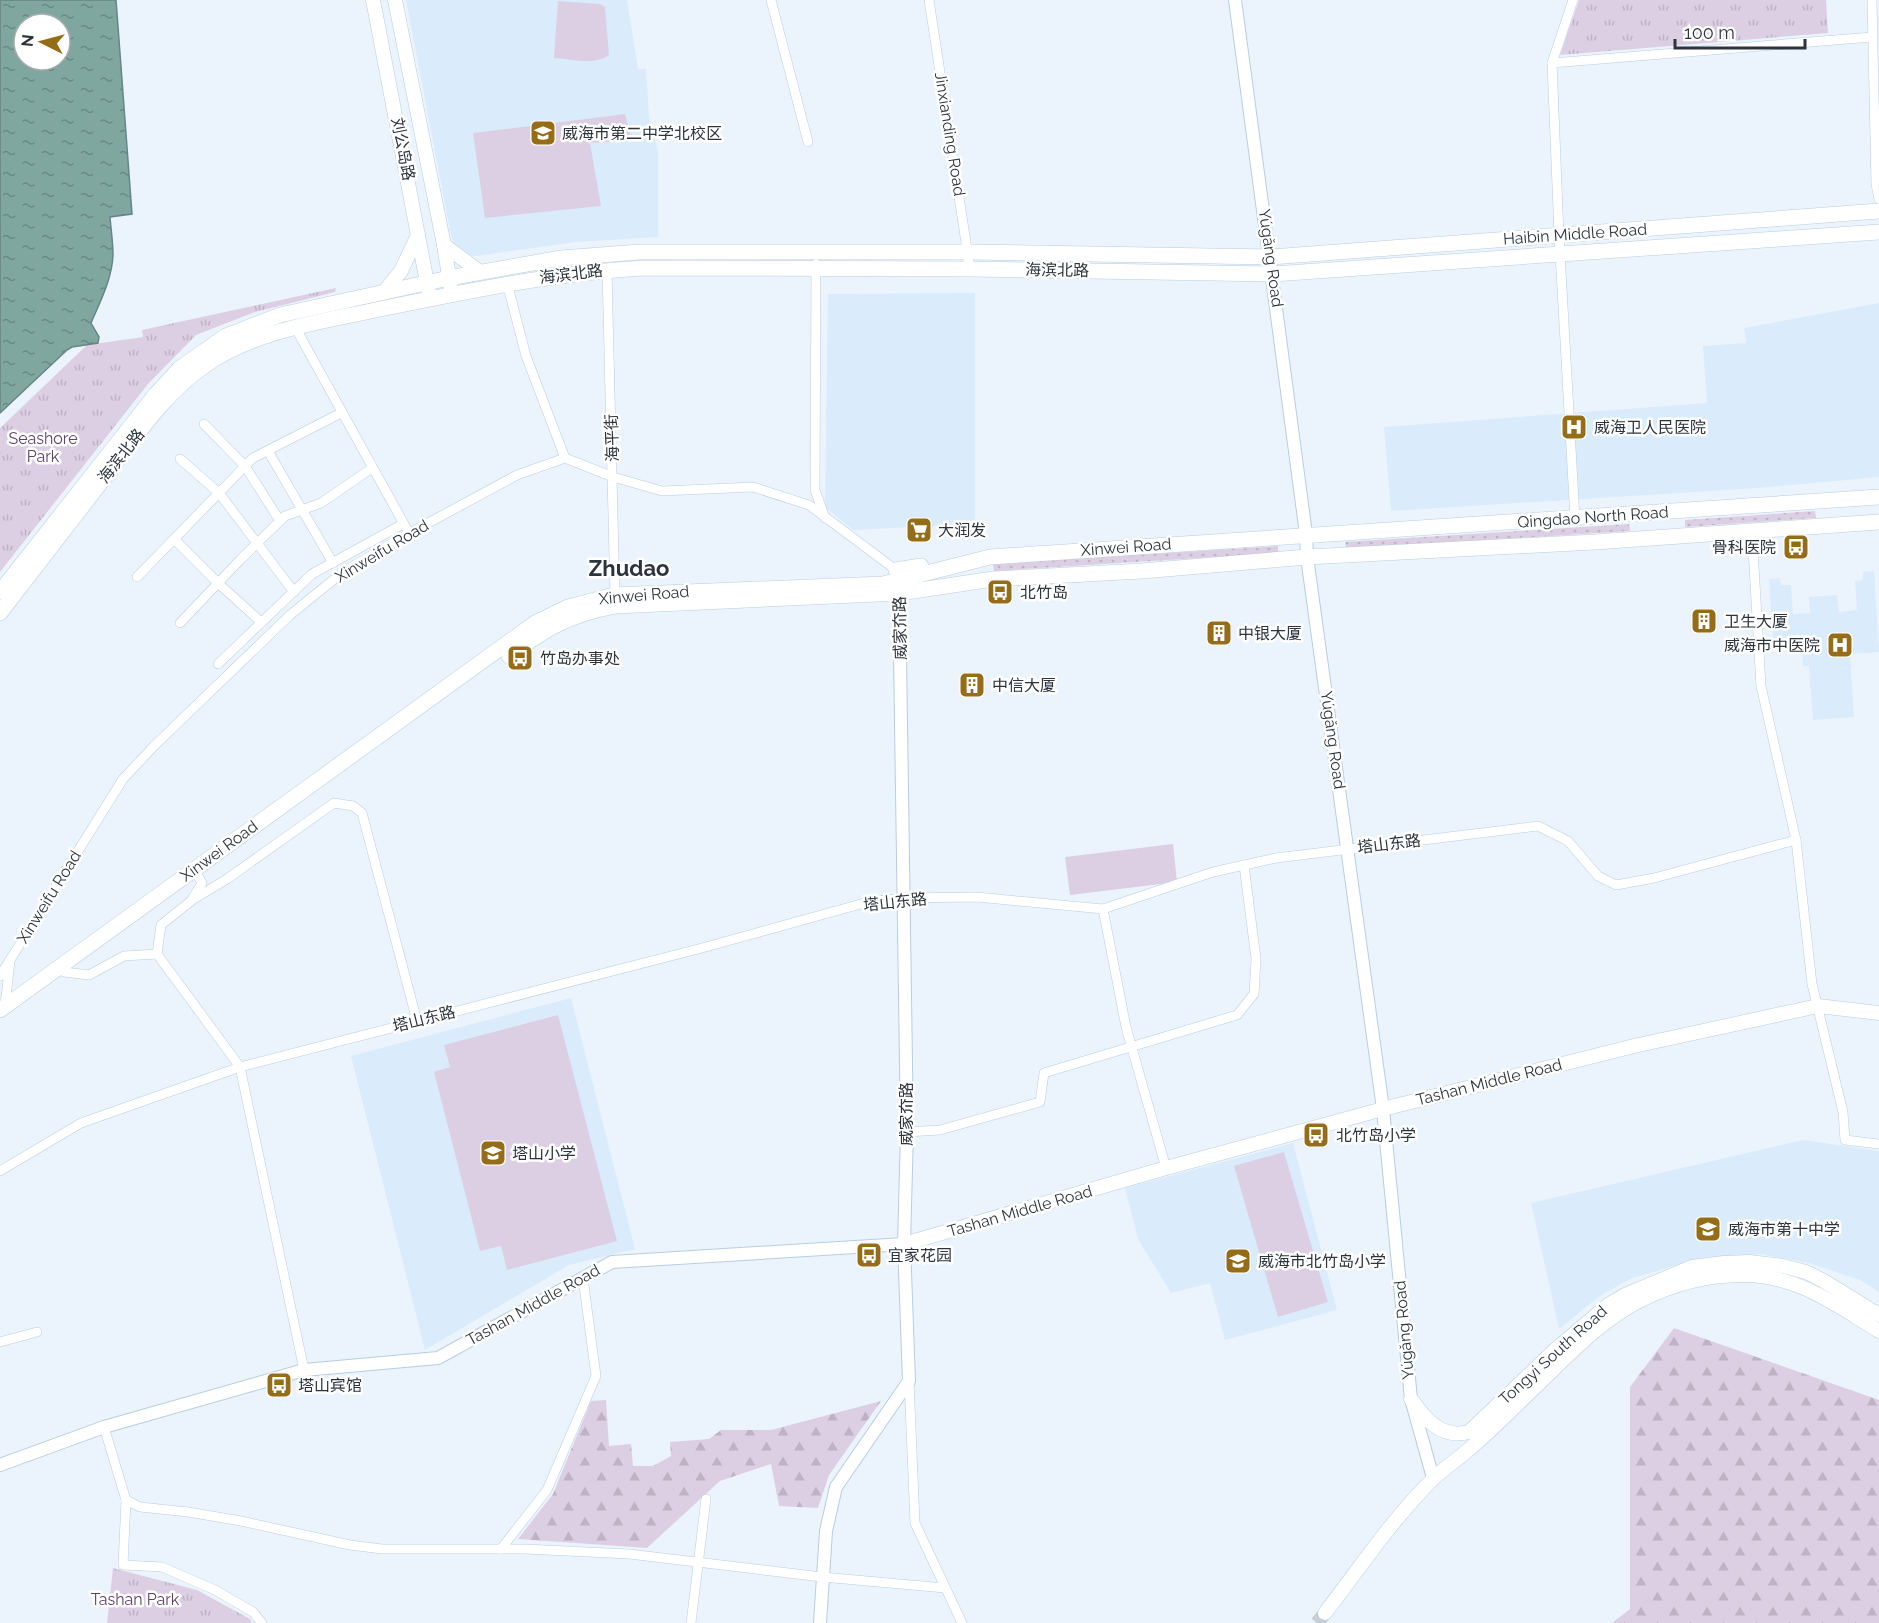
<svg xmlns="http://www.w3.org/2000/svg" width="1879" height="1623" viewBox="0 0 1879 1623" font-family="Raleway,'Noto Sans SC',sans-serif">
<style>
.built{fill:#daebfc}
.grass{fill:url(#grass-dots)}
.forest{fill:url(#forest-firs)}
.park{fill:url(#park-tufts)}
.pitch{fill:#ddcfe3}
.water{fill:url(#water-ripples);stroke:#678582;stroke-width:1.5;fill-rule:evenodd}
.lines{fill:none;stroke-linecap:round;stroke-linejoin:round}
.secondary-tunnel{stroke:#c5ced7;stroke-width:14;stroke-dasharray:14 7;stroke-linecap:butt}
.minor-casing{stroke:#b8cde3;stroke-width:10}
.tertiary-casing{stroke:#b8cde3;stroke-width:14}
.secondary-casing{stroke:#b8cde3;stroke-width:15}
.primary-casing{stroke:#b8cde3;stroke-width:16}
.minor{stroke:#fff;stroke-width:9}
.tertiary{stroke:#fff;stroke-width:12}
.secondary{stroke:#fff;stroke-width:14}
.primary{stroke:#fff;stroke-width:15}
.labels{text-anchor:middle;dominant-baseline:central;stroke-width:5;stroke-linejoin:round;paint-order:stroke}
.poi-label{font-size:16px;fill:#2c353d;stroke:#fff;text-anchor:start}
.street-label{font-size:16px;fill:#2c353d;stroke:#fff}
.park-label{font-size:16px;fill:#60436c;stroke:#fff}
.district-label{font-size:22px;font-weight:bold;fill:#2c353d;stroke:#fff}
</style>
<defs>
<pattern id="grass-dots" width="8" height="8" patternUnits="userSpaceOnUse" patternTransform="scale(1.5)"><rect width="8" height="8" fill="#ddcfe3"/><path d="M2 2h.1M6 6h.1" fill="none" stroke="#beb2c4" stroke-width="1.8" stroke-linecap="round"/></pattern>
<pattern id="forest-firs" width="22" height="20" patternUnits="userSpaceOnUse" patternTransform="scale(1.5)"><rect width="22" height="20" fill="#ddcfe3"/><path d="M5 1l3.5 6h-7zM16 11l3.5 6h-7z" fill="#beb2c4"/></pattern>
<pattern id="park-tufts" width="24" height="20" patternUnits="userSpaceOnUse" patternTransform="scale(1.5)"><rect width="24" height="20" fill="#ddcfe3"/><path d="M3 7l-1-3M5 7V3M7 7l1-3M15 17l-1-3M17 17v-4M19 17l1-3" fill="none" stroke="#beb2c4"/></pattern>
<pattern id="water-ripples" width="26" height="14" patternUnits="userSpaceOnUse" patternTransform="scale(1.5)"><rect width="26" height="14" fill="#80a79f"/><path d="M2 4q2-2 4 0t4 0M15 11q2-2 4 0t4 0" fill="none" stroke="#698983"/></pattern>
</defs>
<rect width="100%" height="100%" fill="#ebf4fd"/>
<g class="built">
<polygon points="406,0 627,0 638,69 646,69 649,116 658,151 658,237 576,242 476,256 465,255 454,244 450,230"/>
<polygon points="975,293 975,524 853,530 825,507 828,294"/>
<polygon points="1879,303 1879,477 1758,488 1391,511 1384,427 1707,403 1703,346 1746,343 1744,328"/>
<polygon points="1874,571 1879,652 1850,654 1854,717 1813,720 1809,666 1803,666 1801,637 1773,639 1769,579 1780,578 1781,585 1791,585 1793,614 1810,613 1809,597 1837,595 1839,612 1857,610 1855,581 1863,580 1863,572"/>
<polygon points="571,998 635,1249 569,1265 425,1350 351,1056"/>
<polygon points="1803,1140 1879,1151 1879,1292 1860,1280 1809,1263 1760,1254 1701,1258 1630,1279 1601,1295 1559,1329 1531,1203"/>
<polygon points="1293,1143 1337,1310 1225,1340 1210,1283 1171,1293 1138,1239 1125,1188"/>
</g>
<g class="grass">
<polygon points="1815,511 1816,518 1685,527 1685,520"/>
<polygon points="1629,524 1630,531 1346,549 1345,542"/>
<polygon points="1278,546 1278,553 994,571 993,564"/>
</g>
<g class="forest">
<polygon points="1674,1328 1879,1400 1879,1623 1612,1623 1630,1609 1630,1387"/>
<polygon points="606,1400 609,1446 631,1444 633,1466 653,1466 671,1456 670,1442 709,1439 721,1430 771,1430 881,1401 829,1475 818,1508 779,1506 771,1464 720,1481 647,1548 518,1539 553,1494 591,1401"/>
</g>
<g class="park">
<polygon points="1579,0 1826,0 1828,33 1560,55"/>
<polygon points="336,288 335,292 255,312 196,335 148,384 0,572 0,428 87,345 143,337 142,330"/>
<polygon points="113,1568 197,1590 250,1619 252,1623 107,1623"/>
</g>
<g class="pitch">
<path d="M 558,1 L 600,4 L 605,7 L 609,55 C 595,66 571,59 554,58 Z"/>
<polygon points="625,114 632,141 590,143 601,206 485,218 473,133"/>
<polygon points="1173,844 1177,882 1070,895 1065,857"/>
<polygon points="558,1015 617,1241 507,1270 501,1246 480,1251 434,1072 450,1067 444,1045"/>
<polygon points="1284,1152 1328,1302 1278,1317 1234,1166"/>
</g>
<path class="water" d="M 0,0 L 116,0 L 132,214 L 110,217 C 111,230 113,243 113,255 C 112,279 100,302 91,323 L 99,337 L 98,343 L 72,347 L 67,350 L 0,413 ZM 24,24 L 60,24 L 60,60 L 24,60 Z"/>
<g class="lines">
<polyline class="secondary-tunnel" points="1317,1623 1325,1613"/>
<g class="minor-casing">
<g id="minor">
<polyline points="771,0 808,142"/>
<polyline points="929,0 970,269"/>
<polyline points="1573,0 1552,63 1559,235 1575,519"/>
<polyline points="1872,0 1876,184 1879,199"/>
<polyline points="1552,63 1872,37"/>
<polyline points="816,264 815,490 825,518"/>
<polyline points="607,270 615,598"/>
<polyline points="507,283 526,356 565,458"/>
<polyline points="295,327 409,533"/>
<polyline points="204,424 245,466 280,521"/>
<polyline points="268,451 333,563"/>
<polyline points="180,459 219,493 294,592"/>
<polyline points="1752,532 1761,686 1796,840 1812,984 1843,1112 1845,1140 1879,1144"/>
<polyline points="174,539 218,583 261,622"/>
<polyline points="137,577 253,458 341,413"/>
<polyline points="180,623 240,560 285,516 321,503 372,468"/>
<polyline points="218,664 312,574 403,524"/>
<polyline points="198,876 202,883 191,901 161,925 157,954 240,1067 304,1370"/>
<polyline points="192,900 227,879 334,803 353,806 362,813 417,1021"/>
<polyline points="1103,909 1126,1027 1166,1168"/>
<polyline points="64,972 89,975 124,956 157,954"/>
<polyline points="0,976 123,779 154,746 290,615 343,572 406,535 517,475 565,458 613,477 662,491 753,487 809,505 896,570 897,574"/>
<polyline points="5,1006 10,961"/>
<polyline points="907,1132 940,1130 1040,1102 1044,1073 1237,1015 1254,994 1256,959 1244,865"/>
<polyline points="0,1171 81,1123 240,1067 702,948 868,902 904,898 977,897 1103,909 1213,872 1276,858 1538,826 1568,841 1598,876 1616,885 1654,878 1796,840"/>
<polyline points="0,1342 37,1332"/>
<polyline points="909,1381 915,1523 962,1623"/>
<polyline points="104,1427 126,1500 140,1507 188,1512 241,1521 350,1545 382,1549 525,1549 629,1554 822,1577 945,1588"/>
<polyline points="126,1500 123,1565 162,1567 215,1590 253,1612 262,1623"/>
<polyline points="501,1549 547,1490 596,1376 583,1278"/>
<polyline points="691,1623 706,1499"/>
</g>
</g>
<g class="tertiary-casing">
<g id="tertiary">
<polyline points="1235,0 1306,534 1307,557 1383,1109 1411,1399 1433,1478"/>
<polyline points="0,1465 104,1427 304,1370 438,1358 612,1262 904,1244"/>
<polyline points="820,1623 826,1531 836,1487 909,1381 904,1244 907,1132 899,585"/>
</g>
</g>
<g class="secondary-casing">
<g id="secondary">
<polyline points="373,0 429,293"/>
<polyline points="395,0 444,245 451,289"/>
<polyline points="444,245 480,272"/>
<polyline points="384,292 401,271 418,235"/>
<polyline points="904,1244 1166,1168 1383,1109 1634,1046 1818,1006 1879,1013"/>
<path d="M 1411,1399 C 1426,1420 1441,1439 1469,1432 L 1555,1350 L 1608,1305 L 1625,1295 L 1692,1267 L 1724,1263 L 1749,1262 L 1783,1266 L 1806,1272 L 1822,1280 L 1879,1315"/>
<path d="M 1325,1613 C 1359,1569 1393,1518 1433,1479 C 1444,1468 1457,1460 1468,1450 C 1490,1432 1510,1411 1531,1391 C 1564,1360 1598,1322 1639,1301 C 1672,1284 1709,1274 1748,1275 C 1800,1277 1836,1305 1879,1331"/>
</g>
</g>
<g class="primary-casing">
<g id="primary">
<polyline points="896,570 921,566"/>
<polyline points="0,592 156,394 180,368 226,336 280,315 449,278 561,258 640,252 968,252 1271,257 1879,211"/>
<path d="M 0,613 C 36,567 72,520 108,473 C 137,435 164,394 204,366 C 255,330 321,322 380,309 C 467,291 554,273 644,268 L 970,269 L 1273,274 L 1879,232"/>
<path d="M 509,656 C 545,629 570,614 615,606 L 900,593 L 993,579 L 1142,571 L 1307,557 L 1595,542 L 1879,522"/>
<polyline points="0,1010 535,623 568,607 614,595 883,584 990,557 1879,497"/>
</g>
</g>
<use href="#minor" class="minor"/>
<use href="#tertiary" class="tertiary"/>
<use href="#secondary" class="secondary"/>
<use href="#primary" class="primary"/>
</g>
<defs>
<g id="school-square" transform="scale(1.35)"><rect x="-9" y="-9" width="18" height="18" rx="4" fill="#956c17" stroke="#fff"/><path d="M0-5L7-2L0 1L-7-2ZM-4 1L0 2.5L4 1V4Q0 6-4 4Z" fill="#fff"/></g>
<g id="hospital-square" transform="scale(1.35)"><rect x="-9" y="-9" width="18" height="18" rx="4" fill="#956c17" stroke="#fff"/><path d="M-5-5h3v3.5h4V-5h3V5h-3V1.5h-4V5h-3Z" fill="#fff"/></g>
<g id="supermarket-square" transform="scale(1.35)"><rect x="-9" y="-9" width="18" height="18" rx="4" fill="#956c17" stroke="#fff"/><path d="M-6-5.5h2.5l.6 2H6L4.5 2H-2.5L-4.4-4H-6ZM-1.5 3.2a1.3 1.3 0 1 0 .1 0ZM3 3.2a1.3 1.3 0 1 0 .1 0Z" fill="#fff"/></g>
<g id="bus-square" transform="scale(1.35)"><rect x="-9" y="-9" width="18" height="18" rx="4" fill="#956c17" stroke="#fff"/><path d="M-5-6H5V4H4V6H2V4H-2V6H-4V4H-5ZM-3.5-4V0h7V-4ZM-3.5 1.2v1.5H-2V1.2ZM2 1.2v1.5H3.5V1.2Z" fill="#fff"/></g>
<g id="building-square" transform="scale(1.35)"><rect x="-9" y="-9" width="18" height="18" rx="4" fill="#956c17" stroke="#fff"/><path d="M-4-6H4V6H1V3H-1V6H-4ZM-2.5-4.3h1.7v1.8h-1.7ZM.8-4.3h1.7v1.8H.8ZM-2.5-1h1.7V.8h-1.7ZM.8-1h1.7V.8H.8Z" fill="#fff"/></g>
</defs>
<g fill-rule="evenodd">
<use href="#school-square" x="543" y="133"/>
<use href="#hospital-square" x="1574" y="427"/>
<use href="#supermarket-square" x="919" y="530"/>
<use href="#bus-square" x="1796" y="547"/>
<use href="#bus-square" x="1000" y="592"/>
<use href="#building-square" x="1704" y="621"/>
<use href="#building-square" x="1219" y="633"/>
<use href="#hospital-square" x="1840" y="645"/>
<use href="#bus-square" x="520" y="658"/>
<use href="#building-square" x="972" y="685"/>
<use href="#bus-square" x="1316" y="1135"/>
<use href="#school-square" x="493" y="1153"/>
<use href="#school-square" x="1708" y="1229"/>
<use href="#bus-square" x="869" y="1255"/>
<use href="#school-square" x="1238" y="1261"/>
<use href="#bus-square" x="279" y="1385"/>
</g>
<g class="labels">
<g class="poi-label">
<text x="562" y="133">威海市第二中学北校区</text>
<text x="1594" y="427">威海卫人民医院</text>
<text x="938" y="530">大润发</text>
<text x="1776" y="547" text-anchor="end">骨科医院</text>
<text x="1020" y="592">北竹岛</text>
<text x="1724" y="621">卫生大厦</text>
<text x="1238" y="633">中银大厦</text>
<text x="1820" y="645" text-anchor="end">威海市中医院</text>
<text x="540" y="658">竹岛办事处</text>
<text x="992" y="685">中信大厦</text>
<text x="1336" y="1135">北竹岛小学</text>
<text x="512" y="1153">塔山小学</text>
<text x="1728" y="1229">威海市第十中学</text>
<text x="888" y="1255">宜家花园</text>
<text x="1258" y="1261">威海市北竹岛小学</text>
<text x="298" y="1385">塔山宾馆</text>
</g>
<g class="street-label">
<text transform="translate(950 134) rotate(81)">Jinxianding Road</text>
<text transform="translate(403 149) rotate(79)">刘公岛路</text>
<text transform="translate(1575 234) rotate(-4)">Haibin Middle Road</text>
<text transform="translate(1271 258) rotate(82)">Yúgǎng Road</text>
<text transform="translate(1057 270) rotate(1)">海滨北路</text>
<text transform="translate(571 274) rotate(-7)">海滨北路</text>
<text transform="translate(612 438) rotate(-92)">海平街</text>
<text transform="translate(121 456) rotate(-52)">海滨北路</text>
<text transform="translate(1593 517) rotate(-4)">Qingdao North Road</text>
<text transform="translate(1126 547) rotate(-4)">Xinwei Road</text>
<text transform="translate(382 551) rotate(-31)">Xinweifu Road</text>
<text transform="translate(644 595) rotate(-5)">Xinwei Road</text>
<text transform="translate(900 628) rotate(-91)">威家夼路</text>
<text transform="translate(1333 740) rotate(82)">Yúgǎng Road</text>
<text transform="translate(1389 844) rotate(-7)">塔山东路</text>
<text transform="translate(219 851) rotate(-36)">Xinwei Road</text>
<text transform="translate(49 897) rotate(-58)">Xinweifu Road</text>
<text transform="translate(895 902) rotate(-6)">塔山东路</text>
<text transform="translate(424 1019) rotate(-14)">塔山东路</text>
<text transform="translate(1489 1082) rotate(-14)">Tashan Middle Road</text>
<text transform="translate(906 1114) rotate(-90)">威家夼路</text>
<text transform="translate(1020 1211) rotate(-16)">Tashan Middle Road</text>
<text transform="translate(533 1305) rotate(-29)">Tashan Middle Road</text>
<text transform="translate(1404 1330) rotate(-95)">Yúgǎng Road</text>
<text transform="translate(1553 1355) rotate(-42)">Tongyi South Road</text>
</g>
<g class="park-label">
<text x="43" y="438">Seashore<tspan x="43" dy="18">Park</tspan></text>
<text x="135" y="1599">Tashan Park</text>
</g>
<g class="district-label">
<text x="629" y="568">Zhudao</text>
</g>
</g>
<g transform="translate(42 42) rotate(276)"><circle r="28" fill="#ffffff" stroke="#abaeb1" stroke-width="1.5"/>
<path d="M0-4.5L10 22L0 15L-10 22Z" fill="#956c17"/>
<text y="-9" font-size="16" font-weight="bold" text-anchor="middle" fill="#2c353d">N</text>
</g>
<path d="M1675 39v9h130v-9" fill="none" stroke="#2c353d" stroke-width="3"/>
<text x="1684" y="39" font-size="18" fill="#2c353d" stroke="#ffffff" stroke-width="4.5" paint-order="stroke">100 m</text>
</svg>
